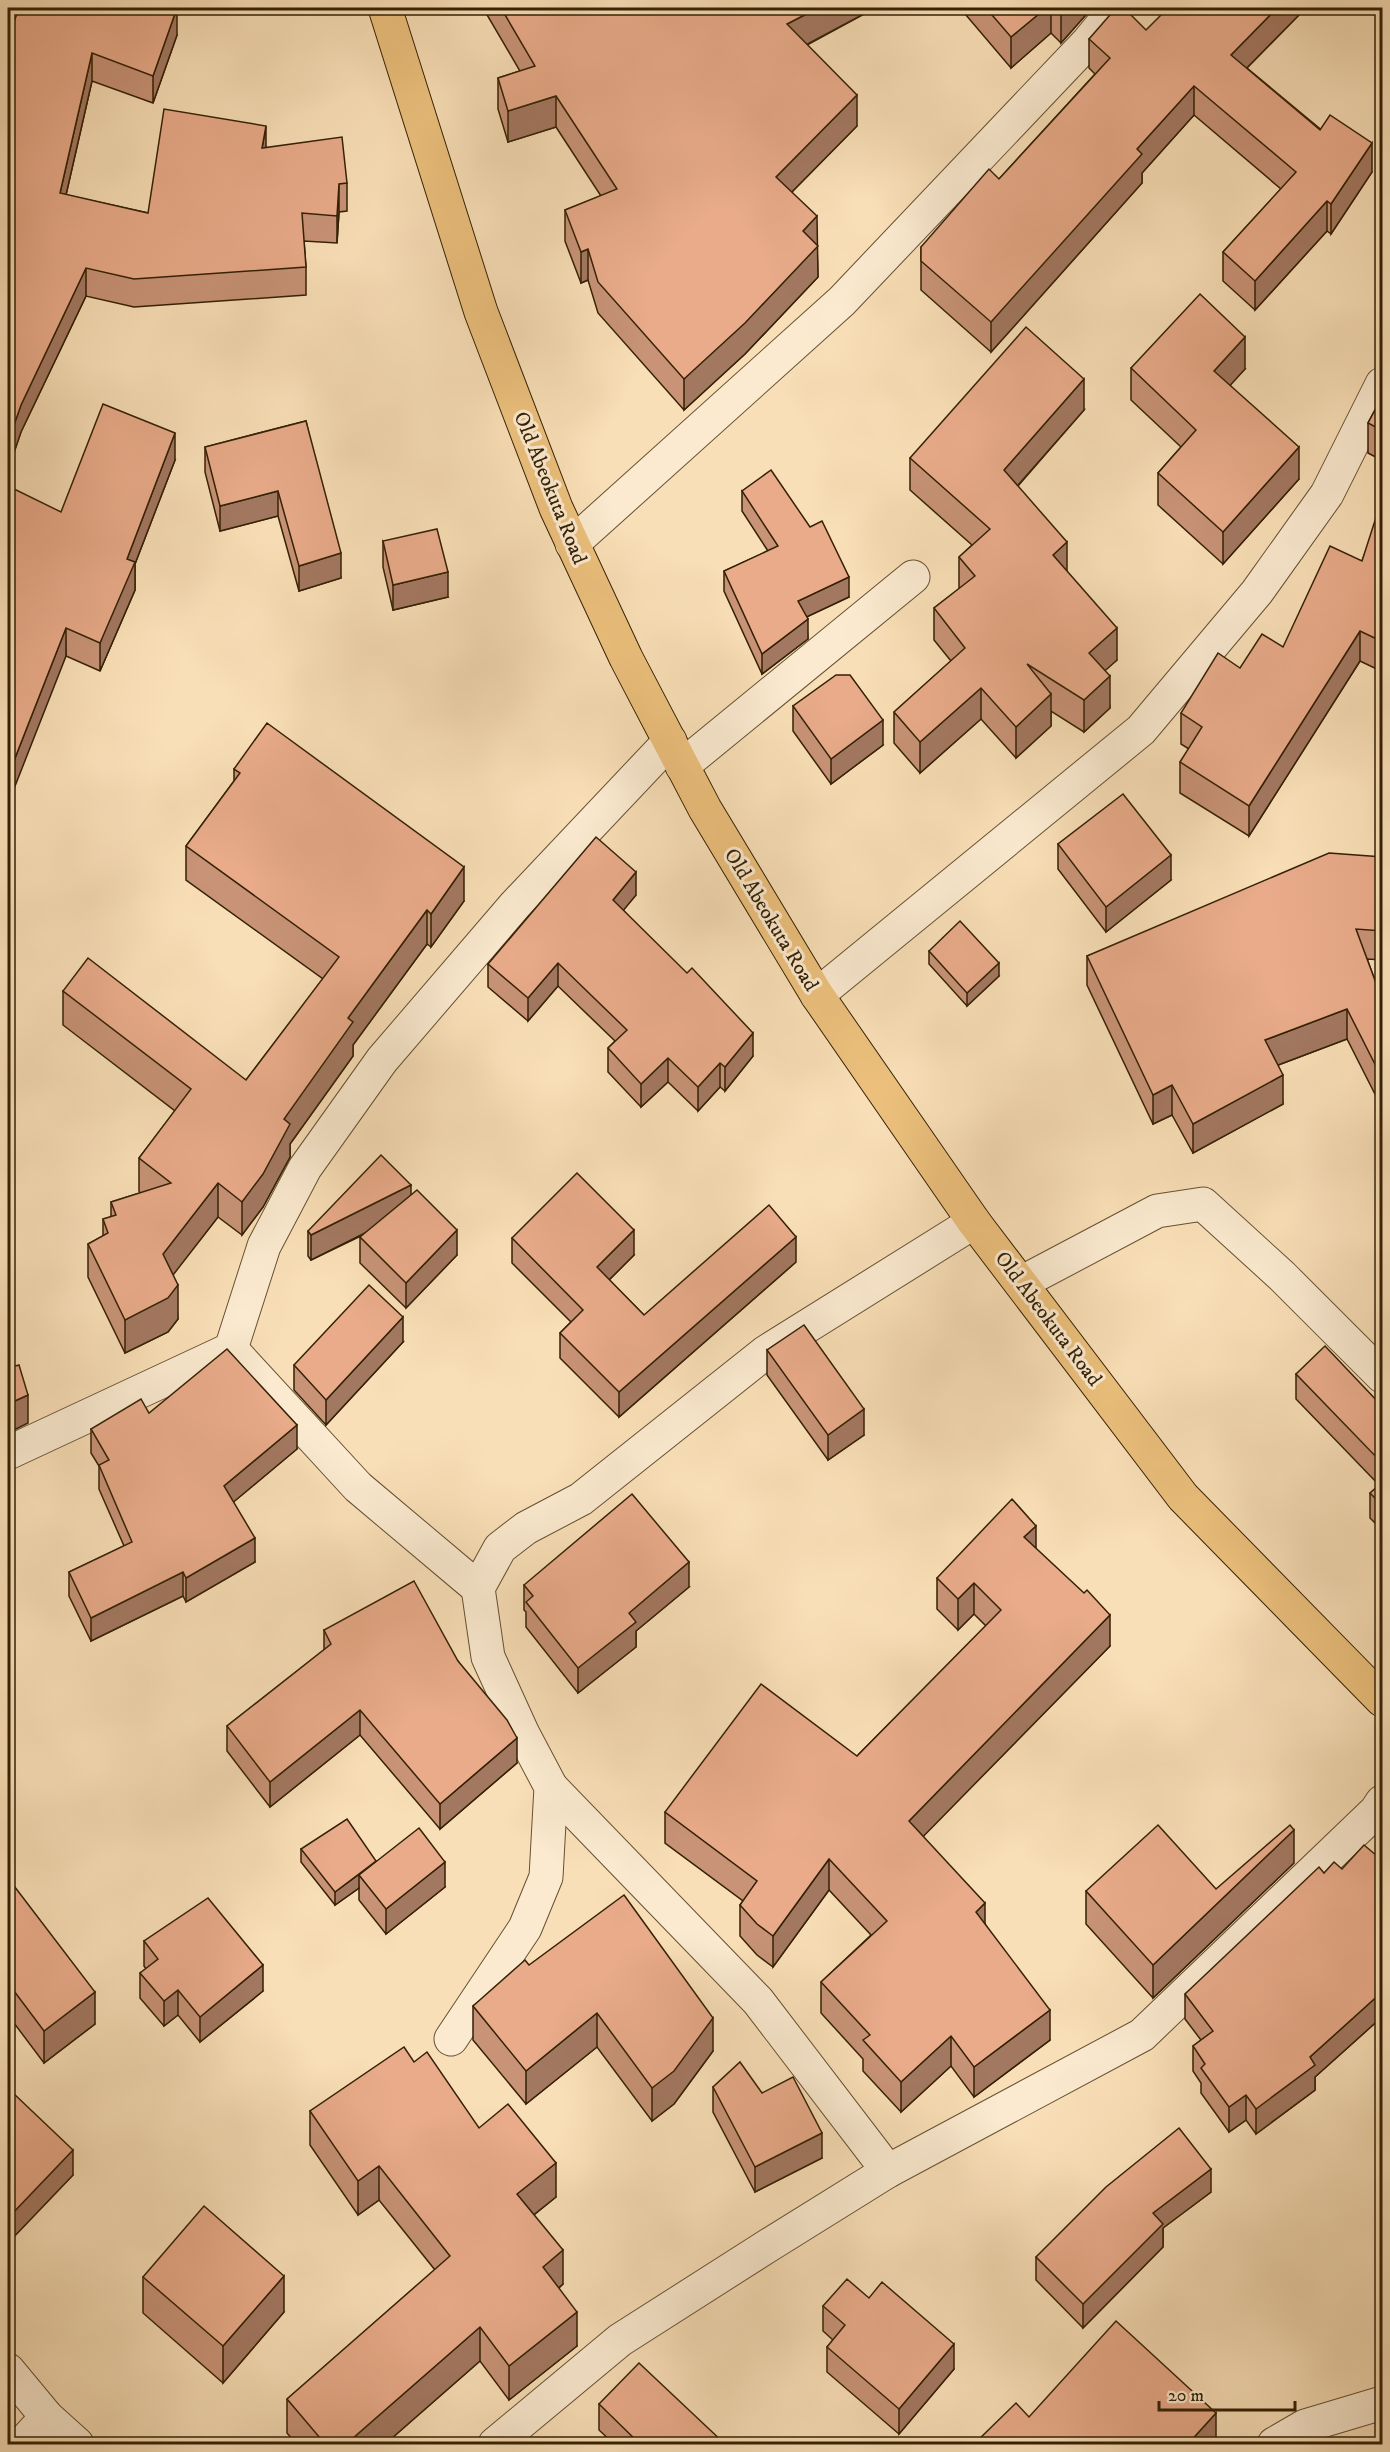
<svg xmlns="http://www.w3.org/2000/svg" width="1390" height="2452" viewBox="0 0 1390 2452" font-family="'IM FELL DW Pica',serif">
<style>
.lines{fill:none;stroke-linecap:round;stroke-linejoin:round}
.street-casing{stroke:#655032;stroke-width:35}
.highway-casing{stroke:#342105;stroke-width:35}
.street{stroke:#fbead0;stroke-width:33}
.highway{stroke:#ecc07c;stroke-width:33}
.wall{fill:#c89377;stroke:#342105;stroke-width:1.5}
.shaded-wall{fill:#a37861;stroke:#342105;stroke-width:1.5}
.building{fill:#e9ab8a;stroke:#342105;stroke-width:1.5}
.labels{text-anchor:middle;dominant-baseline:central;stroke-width:6;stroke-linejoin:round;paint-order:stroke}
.street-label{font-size:21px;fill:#342105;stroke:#fbead0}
</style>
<rect width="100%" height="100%" fill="#f9dfb7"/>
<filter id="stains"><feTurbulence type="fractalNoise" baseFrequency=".00333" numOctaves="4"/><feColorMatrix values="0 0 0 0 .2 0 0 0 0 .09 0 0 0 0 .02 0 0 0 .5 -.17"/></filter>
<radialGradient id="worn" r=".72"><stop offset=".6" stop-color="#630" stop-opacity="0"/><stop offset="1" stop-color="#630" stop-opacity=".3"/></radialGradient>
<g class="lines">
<g class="street-casing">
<g id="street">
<polyline points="572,544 842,301 1088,42 1116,8"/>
<polyline points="682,766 913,577"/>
<polyline points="817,995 1141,730 1257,592 1327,494 1382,384"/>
<polyline points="1021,1283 1157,1211 1203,1204 1282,1276 1382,1376"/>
<polyline points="231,1349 358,1487 478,1588"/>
<polyline points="8,1453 231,1349 264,1246 305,1168 382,1060 515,905 670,741"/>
<polyline points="551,1787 758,2001 888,2171"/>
<polyline points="451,2039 525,1928 546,1877 551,1787 523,1734 488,1657 478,1588 500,1548 526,1528 581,1499 766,1352 974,1222"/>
<polyline points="8,2370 47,2417 77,2444"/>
<polyline points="22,2444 47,2417"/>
<polyline points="495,2444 620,2340 769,2245 888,2171 1142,2035 1376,1811 1382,1802"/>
<polyline points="1274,2444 1305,2426 1382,2403"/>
</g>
</g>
<g class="highway-casing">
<polyline id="highway" points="385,8 481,312 556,508 626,658 705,809 817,995 974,1222 1183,1497 1382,1700"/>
</g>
<use href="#street" class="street"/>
<use href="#highway" class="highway"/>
</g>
<g class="wall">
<polygon points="483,8 875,8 807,45 857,126 792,192 817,245 818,277 745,354 684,410 598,313 588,280 581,283 565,241 565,210 601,196 556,127 508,142 498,109 498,78 520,71"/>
<polygon points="960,8 1092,8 1061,43 1051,33 1011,68"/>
<polygon points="1299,8 1299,15 1247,68 1372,172 1331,234 1327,231 1255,310 1223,281 1223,252 1281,189 1194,115 1142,173 1142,183 991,352 921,290 921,247 999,179 1095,74 1089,68 1089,39"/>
<polygon points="177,35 153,103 92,81 66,195 148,213 266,147 347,183 347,211 339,212 337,243 304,241 306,267 306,295 134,307 86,296 21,432 8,470 8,39"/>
<polygon points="1131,368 1245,369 1230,385 1299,479 1223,564 1158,505 1158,473 1181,447 1131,400"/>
<polygon points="1383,395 1383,461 1368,453 1368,423"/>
<polygon points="1084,410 1018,486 1117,660 1105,670 1110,708 1084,732 1051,711 1051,726 1016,758 981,719 920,773 894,743 894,712 951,661 934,640 934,608 959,589 959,557 972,545 910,490 910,458"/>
<polygon points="306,421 341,578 299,591 278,516 220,531 205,472 205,447"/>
<polygon points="175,460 135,564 135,590 100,671 66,656 61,512"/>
<polygon points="742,491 849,597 806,617 808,639 762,674 724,591 724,571 768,551 742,511"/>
<polygon points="1383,506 1383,672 1360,661 1249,836 1180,793 1180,762 1189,749 1181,744 1181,713 1240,668 1283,647 1362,561"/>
<polygon points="383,541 448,597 393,610 383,567"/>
<polygon points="793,706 883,745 831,784 793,731"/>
<polygon points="234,769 464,901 431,947 427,944 353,1045 353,1056 290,1144 290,1157 263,1207 242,1235 218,1217 173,1274 178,1319 168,1332 125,1353 88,1277 88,1244 103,1236 103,1219 111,1217 111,1202 140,1193 139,1191 139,1158 175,1111 63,1025 63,991 246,1080 323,979 186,880 186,846 234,781"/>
<polygon points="1058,844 1171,880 1106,932 1058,869"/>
<polygon points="1383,857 1383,960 1367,959 1383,1002 1383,1110 1347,1039 1278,1065 1283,1104 1193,1153 1172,1115 1153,1124 1087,985 1087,956"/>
<polygon points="636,895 623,910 753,1056 725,1091 720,1087 698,1111 668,1082 641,1107 608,1072 608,1048 615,1041 558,986 528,1021 488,987 488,964"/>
<polygon points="929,951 999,976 967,1006 929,964"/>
<polygon points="411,1195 457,1255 406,1308 360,1263 360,1237 365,1234 311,1260 308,1256 308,1231"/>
<polygon points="512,1238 634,1255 609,1280 644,1315 796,1262 619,1417 560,1358 560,1333 571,1322 512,1263"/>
<polygon points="403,1342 326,1425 294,1390 294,1365"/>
<polygon points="767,1350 864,1435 828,1460 767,1375"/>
<polygon points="1296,1374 1381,1405 1383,1404 1383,1531 1370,1518 1370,1493 1379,1485 1296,1399"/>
<polygon points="149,1413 297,1449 233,1502 255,1562 186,1602 183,1596 91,1641 69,1596 69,1572 124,1546 99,1489 99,1466 91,1453 91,1429"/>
<polygon points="1036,1549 1110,1646 923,1836 985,1924 1050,2040 974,2097 951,2066 901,2112 863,2071 863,2059 821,2013 821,1982 871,1935 829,1890 773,1967 757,1955 740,1936 740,1905 743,1901 665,1843 665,1812 857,1756 986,1626 974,1614 958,1630 937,1609 937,1578"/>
<polygon points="524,1585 689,1587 636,1631 636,1647 578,1693 526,1627 526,1612 524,1610"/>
<polygon points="324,1630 458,1661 517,1763 440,1829 360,1735 270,1807 227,1751 227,1726 324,1650"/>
<polygon points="301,1849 376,1861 445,1887 386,1934 359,1900 359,1888 335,1905 301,1862"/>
<polygon points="1383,1861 1383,2016 1315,2077 1315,2090 1256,2134 1246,2120 1229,2132 1201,2093 1201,2083 1193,2071 1193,2046 1201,2040 1185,2019 1185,1994 1324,1873"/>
<polygon points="1294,1863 1153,1998 1086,1924 1086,1891 1216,1889"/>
<polygon points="8,1878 95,2024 44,2063 8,2015"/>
<polygon points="144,1941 263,1991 200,2042 178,2015 164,2026 140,1998 140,1973 146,1969 144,1966"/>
<polygon points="529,1965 713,2051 674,2104 652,2121 597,2047 526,2104 473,2040 473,2006"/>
<polygon points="414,2062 479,2128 556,2197 534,2215 563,2284 559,2288 577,2346 509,2400 480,2361 384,2445 297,2445 287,2433 287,2399 435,2270 379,2200 358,2215 310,2145 310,2111"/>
<polygon points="713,2087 762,2093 822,2158 755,2192 713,2112"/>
<polygon points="8,2097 73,2175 8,2243"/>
<polygon points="1211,2192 1163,2228 1163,2247 1083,2328 1036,2280 1036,2257"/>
<polygon points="143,2277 284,2312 223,2383 143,2313"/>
<polygon points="869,2298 954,2369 899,2434 827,2372 827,2347 833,2340 823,2331 823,2306"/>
<polygon points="599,2404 726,2445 615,2445 599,2430"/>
</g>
<g class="shaded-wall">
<polygon points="177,8 177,35 153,103 153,76"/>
<polygon points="818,8 875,8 787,55 787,24"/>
<polygon points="1046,8 1051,8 1051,33 1011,68 1011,37"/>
<polygon points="1066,8 1092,8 1061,43 1061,12"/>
<polygon points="1277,8 1299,8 1299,15 1231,84 1231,55"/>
<polygon points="92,53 92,81 60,221 60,193"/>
<polygon points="1194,86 1194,115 1142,173 1142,183 991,352 991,322 1137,149"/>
<polygon points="857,95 857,126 776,208 776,177"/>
<polygon points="556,96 556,127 508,142 508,111"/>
<polygon points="266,126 266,153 262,148"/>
<polygon points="1372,143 1372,172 1331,234 1331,204"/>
<polygon points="339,184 339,212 337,243 337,216"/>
<polygon points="1327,201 1327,231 1255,310 1255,281"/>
<polygon points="817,216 818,277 745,354 684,410 684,379 803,231"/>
<polygon points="588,249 588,280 581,283 581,252"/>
<polygon points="86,268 86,296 21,432 8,470 8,442 21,405"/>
<polygon points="1245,337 1245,369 1214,403 1214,371"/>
<polygon points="1084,379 1084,410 1004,501 1004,470"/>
<polygon points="175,433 175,460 135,564 135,590 100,671 100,643 127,559"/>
<polygon points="1299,447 1299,479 1223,564 1223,532"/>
<polygon points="278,491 278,516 220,531 220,506"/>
<polygon points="1067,542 1067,574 1053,555"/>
<polygon points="341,553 341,578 299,591 299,566"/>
<polygon points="448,572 448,597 393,610 393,585"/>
<polygon points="849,577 849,597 798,621 798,601"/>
<polygon points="808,619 808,639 762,674 762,654"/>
<polygon points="66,628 66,656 8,804 8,776"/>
<polygon points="1117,628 1117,660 1089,685 1089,653"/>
<polygon points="1360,631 1360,661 1249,836 1249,806"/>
<polygon points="1110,676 1110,708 1084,732 1084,700"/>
<polygon points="981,688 981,719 920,773 920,742"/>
<polygon points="1051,694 1051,726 1016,758 1016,727"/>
<polygon points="883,720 883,745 831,784 831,759"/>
<polygon points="1171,855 1171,880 1106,932 1106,907"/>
<polygon points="464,867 464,901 431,947 431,914"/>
<polygon points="636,872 636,895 613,923 613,900"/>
<polygon points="427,910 427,944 353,1045 353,1056 290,1144 290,1157 263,1207 242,1235 242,1202 284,1119 348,1018"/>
<polygon points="558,963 558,986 528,1021 528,998"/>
<polygon points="999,963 999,976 967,1006 967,993"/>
<polygon points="1347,1009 1347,1039 1265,1070 1265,1040"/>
<polygon points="753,1033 753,1056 725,1091 725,1067"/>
<polygon points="668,1058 668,1082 641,1107 641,1084"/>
<polygon points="720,1063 720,1087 698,1111 698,1087"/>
<polygon points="1283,1075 1283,1104 1193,1153 1193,1124"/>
<polygon points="1172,1085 1172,1115 1153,1124 1153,1095"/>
<polygon points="218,1183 218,1217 163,1288 163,1254"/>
<polygon points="411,1185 411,1210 311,1260 311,1235"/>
<polygon points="457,1230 457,1255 406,1308 406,1283"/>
<polygon points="634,1230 634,1255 597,1292 597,1267"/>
<polygon points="796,1237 796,1262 619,1417 619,1392"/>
<polygon points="178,1285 178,1319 168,1332 125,1353 125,1320"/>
<polygon points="403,1317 403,1342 326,1425 326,1400"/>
<polygon points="28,1395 28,1423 8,1433 8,1404"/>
<polygon points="864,1409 864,1435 828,1460 828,1435"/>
<polygon points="297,1425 297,1449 224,1510 224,1486"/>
<polygon points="1036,1526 1036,1556 1024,1537"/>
<polygon points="255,1538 255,1562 186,1602 186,1578"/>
<polygon points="689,1562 689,1587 636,1631 636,1647 578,1693 578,1668 629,1613"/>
<polygon points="183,1572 183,1596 91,1641 91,1618"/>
<polygon points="974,1583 974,1614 958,1630 958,1599"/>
<polygon points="1110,1615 1110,1646 909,1851 909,1821"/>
<polygon points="360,1710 360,1735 270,1807 270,1782"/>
<polygon points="517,1738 517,1763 440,1829 440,1804"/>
<polygon points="1294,1830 1294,1863 1153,1998 1153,1965"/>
<polygon points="829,1859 829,1890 773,1967 773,1936"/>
<polygon points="376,1862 359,1875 359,1888 335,1905 335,1892"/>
<polygon points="445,1862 445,1887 386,1934 386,1909"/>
<polygon points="985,1903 985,1934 976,1912"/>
<polygon points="263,1965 263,1991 200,2042 200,2017"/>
<polygon points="178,1990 178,2015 164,2026 164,2001"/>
<polygon points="1383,1991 1383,2016 1315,2077 1315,2090 1256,2134 1256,2109 1310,2057"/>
<polygon points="95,1992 95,2024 44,2063 44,2031"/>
<polygon points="1050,2010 1050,2040 974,2097 974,2067"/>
<polygon points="597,2013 597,2047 526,2104 526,2071"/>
<polygon points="713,2018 713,2051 674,2104 652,2121 652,2088"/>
<polygon points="951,2036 951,2066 901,2112 901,2082"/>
<polygon points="1246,2095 1246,2120 1229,2132 1229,2107"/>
<polygon points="822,2133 822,2158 755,2192 755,2167"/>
<polygon points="73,2150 73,2175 8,2243 8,2218"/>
<polygon points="556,2163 556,2197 517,2228 517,2194"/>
<polygon points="379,2166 379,2200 358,2215 358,2181"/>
<polygon points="1211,2169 1211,2192 1163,2228 1163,2247 1083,2328 1083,2304 1153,2213"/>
<polygon points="563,2250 563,2284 543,2301 543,2267"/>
<polygon points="284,2276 284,2312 223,2383 223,2346"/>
<polygon points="577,2312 577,2346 509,2400 509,2366"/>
<polygon points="480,2327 480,2361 384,2445 345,2445"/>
<polygon points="954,2344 954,2369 899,2434 899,2409"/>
<polygon points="1216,2413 1216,2445 1187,2445"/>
</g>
<g class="building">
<polygon points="19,8 177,8 153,76 92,53 60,193 148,213 164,109 266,126 262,148 342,137 347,183 339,184 337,216 302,213 306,267 134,279 86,268 21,405 8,442 8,39"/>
<polygon points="501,8 818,8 787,24 857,95 776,177 817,216 803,231 818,246 745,323 684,379 598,282 588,249 581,252 565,210 617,189 556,96 508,111 498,78 535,66"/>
<polygon points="986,8 1046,8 1011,37"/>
<polygon points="1056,8 1066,8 1061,12"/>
<polygon points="1116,8 1124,8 1146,30 1168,8 1277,8 1231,55 1320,130 1330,115 1372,143 1331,204 1327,201 1255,281 1223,252 1296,172 1194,86 1137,149 1142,154 991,322 921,261 921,247 989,169 999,179 1110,58 1089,39"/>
<polygon points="1200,294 1245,337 1214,371 1299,447 1223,532 1158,473 1196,430 1131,368"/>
<polygon points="1026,327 1084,379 1004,470 1067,542 1053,555 1117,628 1089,653 1110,676 1084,700 1027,664 1051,694 1016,727 981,688 920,742 894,712 965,648 934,608 975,576 959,557 990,529 910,458"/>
<polygon points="1383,395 1383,431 1368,423"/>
<polygon points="103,404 175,433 127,559 135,562 100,643 66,628 8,776 8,486 61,512"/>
<polygon points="306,421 341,553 299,566 278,491 220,506 205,447"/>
<polygon points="771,470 810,527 822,521 849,577 798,601 808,619 762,654 724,571 778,546 742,491"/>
<polygon points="1380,505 1383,506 1383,642 1360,631 1249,806 1180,762 1202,727 1181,713 1218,653 1240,668 1262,634 1283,647 1330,546 1362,561"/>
<polygon points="437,529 448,572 393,585 383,541"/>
<polygon points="836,675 850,675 883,720 831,759 793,706"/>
<polygon points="267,723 464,867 431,914 427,910 348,1018 353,1022 284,1119 290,1124 263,1174 242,1202 218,1183 163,1254 178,1285 168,1298 125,1320 88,1244 108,1233 103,1219 116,1215 111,1202 171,1183 139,1158 191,1089 63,991 88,958 246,1080 339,957 186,846 240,773 234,769"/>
<polygon points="1123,794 1171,855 1106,907 1058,844"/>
<polygon points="596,837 636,872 613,900 687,973 692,968 753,1033 725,1067 720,1063 698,1087 668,1058 641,1084 608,1048 627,1030 558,963 528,998 488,964"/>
<polygon points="1329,853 1383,857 1383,931 1356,929 1383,1002 1383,1080 1347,1009 1265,1040 1283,1075 1193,1124 1172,1085 1153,1095 1087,956"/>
<polygon points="960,921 999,963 967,993 929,951"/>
<polygon points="381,1155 411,1185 311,1235 308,1231"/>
<polygon points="577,1173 634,1230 597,1267 644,1315 769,1205 796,1237 619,1392 560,1333 583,1310 512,1238"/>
<polygon points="417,1190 457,1230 406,1283 360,1237"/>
<polygon points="369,1285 403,1317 326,1400 294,1365"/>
<polygon points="804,1325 864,1409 828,1435 767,1350"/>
<polygon points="1325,1346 1381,1405 1383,1404 1383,1464 1296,1374"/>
<polygon points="227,1349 297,1425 224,1486 255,1538 186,1578 183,1572 91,1618 69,1572 132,1542 99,1465 109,1460 91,1429 141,1399 149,1413"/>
<polygon points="19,1365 28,1395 8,1404 8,1368"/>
<polygon points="1383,1482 1383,1506 1370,1493"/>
<polygon points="632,1494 689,1562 629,1613 636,1622 578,1668 526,1602 533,1596 524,1585"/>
<polygon points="1012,1499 1036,1526 1024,1537 1084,1593 1087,1590 1110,1615 909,1821 985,1903 976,1912 1050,2010 974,2067 951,2036 901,2082 863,2040 870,2035 821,1982 887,1921 829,1859 773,1936 757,1924 740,1905 757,1881 665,1812 761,1684 857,1756 1001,1610 974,1583 958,1599 937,1578"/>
<polygon points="414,1581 458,1661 507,1720 517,1738 440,1804 360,1710 270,1782 227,1726 331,1644 324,1630"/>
<polygon points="347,1819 376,1861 335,1892 301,1849"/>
<polygon points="1158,1825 1216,1889 1290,1825 1294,1830 1153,1965 1086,1891"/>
<polygon points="419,1828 445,1862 386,1909 359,1875"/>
<polygon points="1364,1845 1383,1861 1383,1991 1310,2057 1315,2065 1256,2109 1246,2095 1229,2107 1201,2068 1205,2064 1193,2046 1213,2031 1185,1994 1319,1867 1324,1873 1334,1862 1342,1869"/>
<polygon points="8,1878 95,1992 44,2031 8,1983"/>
<polygon points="624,1895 713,2018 674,2071 652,2088 597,2013 526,2071 473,2006 525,1960 529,1965"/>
<polygon points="208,1898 263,1965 200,2017 178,1990 164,2001 140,1973 158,1959 144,1941"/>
<polygon points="404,2047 414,2062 427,2052 479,2128 508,2104 556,2163 517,2194 563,2250 543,2267 577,2312 509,2366 480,2327 345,2445 326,2445 287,2399 450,2256 379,2166 358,2181 310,2111"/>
<polygon points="740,2062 762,2093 793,2077 822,2133 755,2167 713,2087"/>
<polygon points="12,2092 73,2150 8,2218 8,2097"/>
<polygon points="1179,2128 1211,2169 1153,2213 1163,2224 1083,2304 1036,2257 1106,2187"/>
<polygon points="204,2206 284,2276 223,2346 143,2277"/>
<polygon points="847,2279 869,2298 882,2282 954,2344 899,2409 827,2347 845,2325 823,2306"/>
<polygon points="1116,2321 1216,2413 1187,2445 973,2445 1016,2403 1029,2417"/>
<polygon points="639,2363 726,2445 641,2445 599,2404"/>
</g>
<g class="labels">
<g class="street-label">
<text transform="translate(550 488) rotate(68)">Old Abeokuta Road</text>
<text transform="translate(771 920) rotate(59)">Old Abeokuta Road</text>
<text transform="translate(1048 1319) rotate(53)">Old Abeokuta Road</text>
</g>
</g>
<rect width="1390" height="2452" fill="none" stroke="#f9dfb7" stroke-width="30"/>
<rect x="9" y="9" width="1372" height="2434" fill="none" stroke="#342105" stroke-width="3"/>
<rect x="15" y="15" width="1360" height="2422" fill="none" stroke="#342105" stroke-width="1.5"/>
<path d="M1159 2401v9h136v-9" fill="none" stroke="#342105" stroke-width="3"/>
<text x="1168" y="2401" font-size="18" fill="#342105" stroke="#fbead0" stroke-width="4.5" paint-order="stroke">20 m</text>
<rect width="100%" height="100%" filter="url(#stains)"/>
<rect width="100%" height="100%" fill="url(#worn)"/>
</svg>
